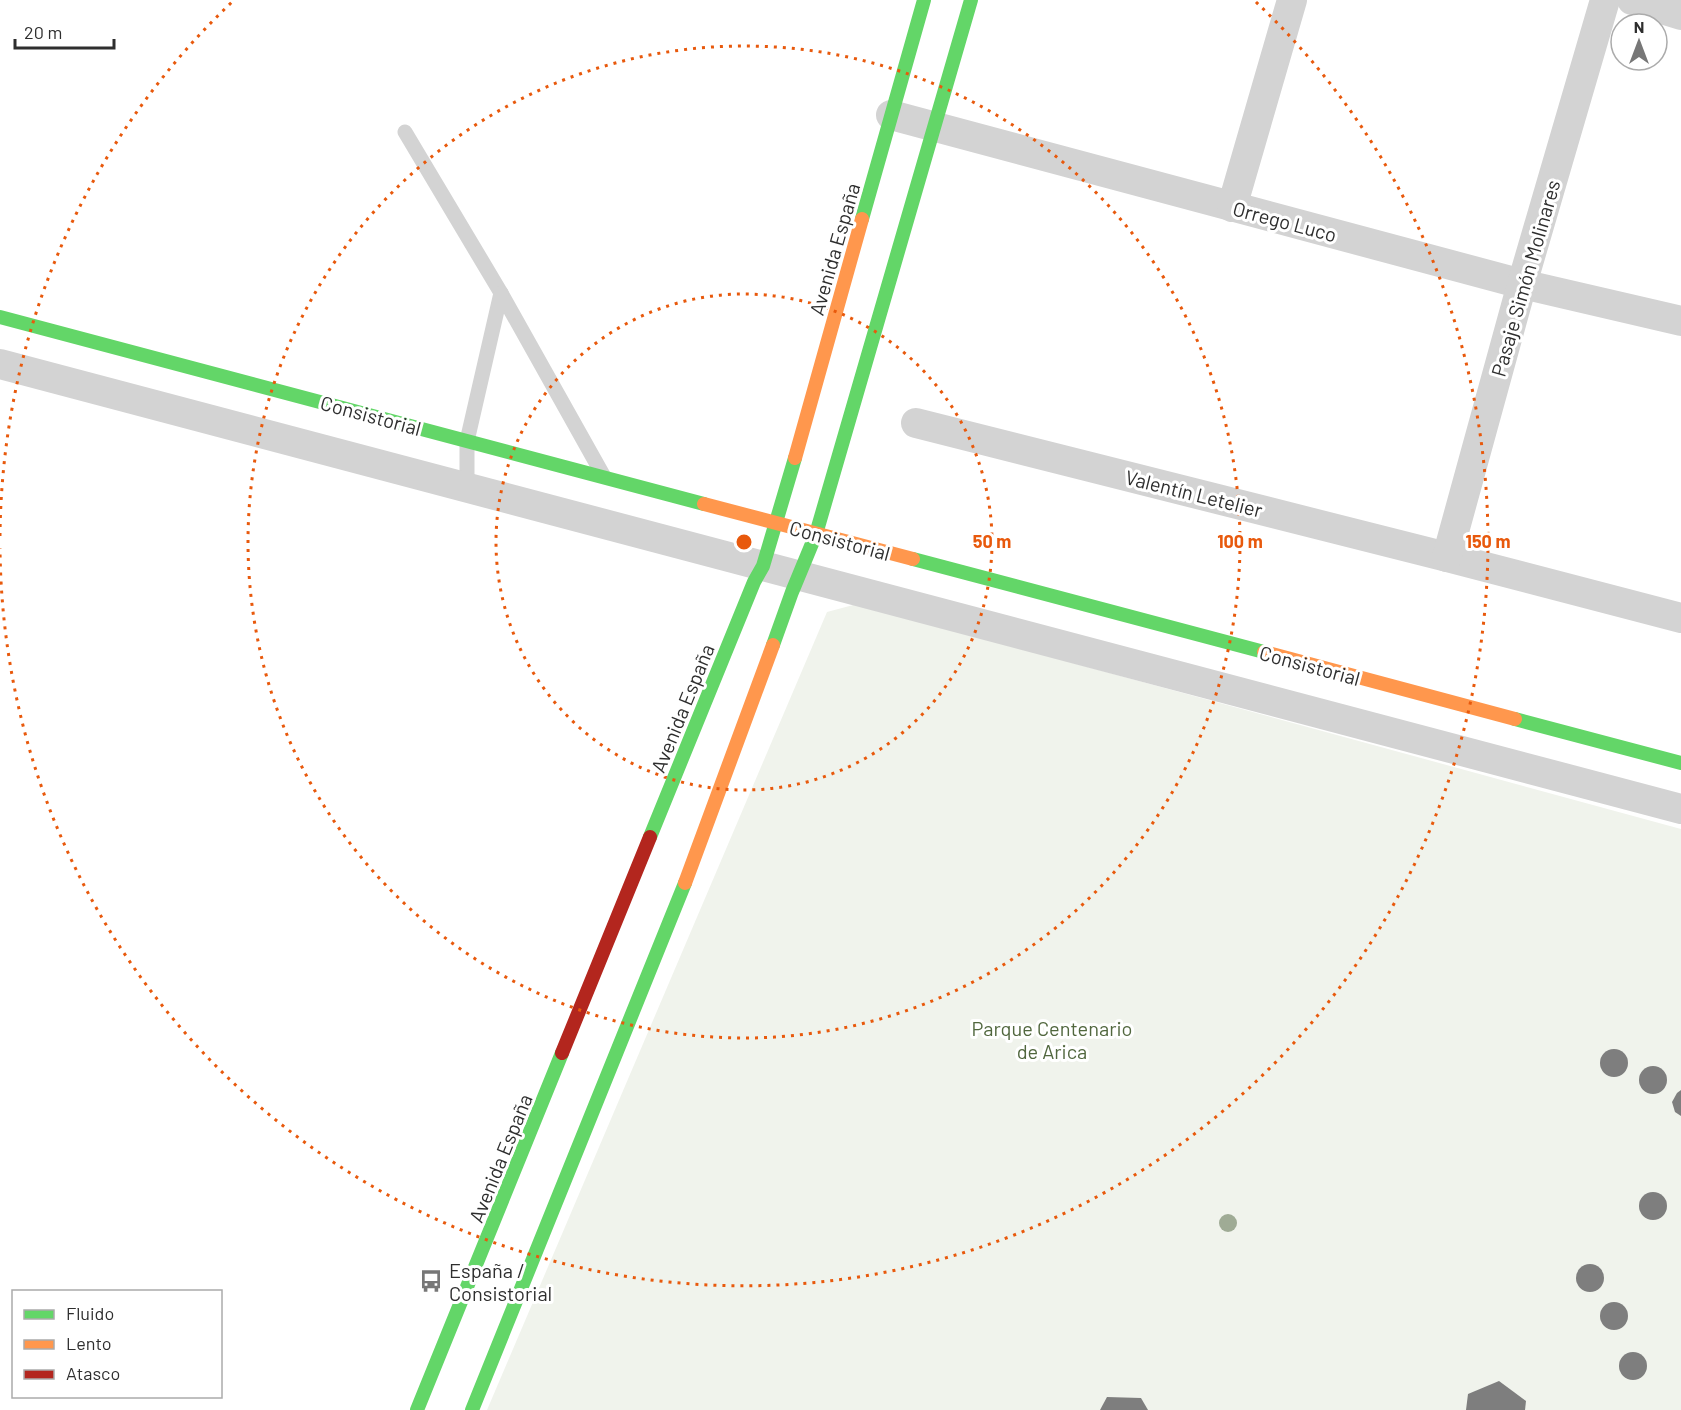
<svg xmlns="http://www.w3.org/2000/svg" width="1681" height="1410" viewBox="0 0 1681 1410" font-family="Barlow,sans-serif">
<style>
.green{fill:#f0f3ec}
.building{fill:#7e7e7e}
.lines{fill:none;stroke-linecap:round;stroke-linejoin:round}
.lane{stroke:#d3d3d3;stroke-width:15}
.street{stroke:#d3d3d3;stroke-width:30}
.fast{stroke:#63d668;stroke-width:14}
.slow{stroke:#ff974d;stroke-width:14}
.jam{stroke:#b3261e;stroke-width:14}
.tree{fill:#9fab95}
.ring{fill:none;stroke:#e8590c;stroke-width:3;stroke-dasharray:3 6}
.labels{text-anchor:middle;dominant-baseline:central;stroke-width:6;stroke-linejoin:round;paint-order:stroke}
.street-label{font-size:20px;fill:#2e2e2e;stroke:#fff}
.park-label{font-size:20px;fill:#51673e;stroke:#fff}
.poi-label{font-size:20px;fill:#2e2e2e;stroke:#fff;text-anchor:start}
.centre{fill:#e8590c;stroke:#fff;stroke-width:3}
.ring-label{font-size:18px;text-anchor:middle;font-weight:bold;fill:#e8590c;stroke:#fff;stroke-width:6;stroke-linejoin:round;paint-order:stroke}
</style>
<rect width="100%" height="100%" fill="#fff"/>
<polygon class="green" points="857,604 1681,829 1681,1410 487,1410 827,612"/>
<g class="building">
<circle cx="1614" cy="1063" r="14"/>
<circle cx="1653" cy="1080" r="14"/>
<polygon points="1681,1090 1681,1116 1675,1112 1672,1102 1677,1093"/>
<circle cx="1653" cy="1206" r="14"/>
<circle cx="1590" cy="1278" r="14"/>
<circle cx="1614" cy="1316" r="14"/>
<circle cx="1633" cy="1366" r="14"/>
<polygon points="1499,1381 1526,1401 1525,1410 1466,1410 1468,1394"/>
<polygon points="1107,1397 1141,1398 1148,1410 1100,1410"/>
</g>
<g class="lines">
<g class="lane">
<polyline points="405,132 501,293 603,475"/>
<polyline points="467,488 467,441 501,293"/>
</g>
<g class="street">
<polyline points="1632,0 1681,15"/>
<polyline points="891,115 1522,284 1681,321"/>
<polyline points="1232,207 1292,0"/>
<polyline points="0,364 1681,809"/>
<polyline points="916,423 1447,557 1681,618"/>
<polyline points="1447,557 1522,284 1605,0"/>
</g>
<g class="fast">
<polyline points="862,219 924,0"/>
<polyline points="0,317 704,504"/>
<polyline points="913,559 1264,652"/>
<polyline points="773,645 792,592 816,534 971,0"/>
<polyline points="1515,719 1681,763"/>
<polyline points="650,837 754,582 763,566 795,458"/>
<polyline points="417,1410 562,1053"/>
<polyline points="472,1410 685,883"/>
</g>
<g class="slow">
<polyline points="795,458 862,219"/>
<polyline points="704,504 913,559"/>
<polyline points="1264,652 1515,719"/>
<polyline points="685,883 773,645"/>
</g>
<polyline class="jam" points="562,1053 650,837"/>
</g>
<circle class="tree" cx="1228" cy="1223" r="9"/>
<g class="ring">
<circle cx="744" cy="542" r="248"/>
<circle cx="744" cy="542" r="496"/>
<path d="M0 536A744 744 0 0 1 232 2M1256 2A744 744 0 1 1 0 548"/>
</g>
<defs>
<g id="bus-bare" transform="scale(1.8)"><path d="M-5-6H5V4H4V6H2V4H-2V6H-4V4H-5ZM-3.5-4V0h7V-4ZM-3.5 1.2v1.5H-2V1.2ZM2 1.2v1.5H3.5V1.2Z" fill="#777" stroke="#fff" stroke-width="2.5" paint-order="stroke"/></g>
</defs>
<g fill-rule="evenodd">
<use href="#bus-bare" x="431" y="1281"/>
</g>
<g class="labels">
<g class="street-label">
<text transform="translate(1285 221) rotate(15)">Orrego Luco</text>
<text transform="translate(834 249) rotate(-74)">Avenida España</text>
<text transform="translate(1525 278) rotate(-74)">Pasaje Simón Molinares</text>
<text transform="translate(371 415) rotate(15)">Consistorial</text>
<text transform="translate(1194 493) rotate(14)">Valentín Letelier</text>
<text transform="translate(840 540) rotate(15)">Consistorial</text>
<text transform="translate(1310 665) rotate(15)">Consistorial</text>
<text transform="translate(682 708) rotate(-68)">Avenida España</text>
<text transform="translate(500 1158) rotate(-68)">Avenida España</text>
</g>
<g class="park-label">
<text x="1052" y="1028">Parque Centenario<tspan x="1052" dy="23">de Arica</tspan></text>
</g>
<g class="poi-label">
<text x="449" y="1270">España /<tspan x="449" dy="23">Consistorial</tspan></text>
</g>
</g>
<circle cx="744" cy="542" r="9" class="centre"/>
<g class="ring-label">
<text x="992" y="548">50 m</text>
<text x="1240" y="548">100 m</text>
<text x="1488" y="548">150 m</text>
</g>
<rect x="12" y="1290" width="210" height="108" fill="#ffffff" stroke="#ababab" stroke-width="1.5"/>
<rect x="24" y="1310" width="30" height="9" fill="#63d668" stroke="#ababab" stroke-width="1.5"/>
<text x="66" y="1320" font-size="18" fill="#2e2e2e">Fluido</text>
<rect x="24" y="1340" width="30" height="9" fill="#ff974d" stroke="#ababab" stroke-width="1.5"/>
<text x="66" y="1350" font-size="18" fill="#2e2e2e">Lento</text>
<rect x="24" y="1370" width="30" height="9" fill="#b3261e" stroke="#ababab" stroke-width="1.5"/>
<text x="66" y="1380" font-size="18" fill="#2e2e2e">Atasco</text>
<g transform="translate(1639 42)"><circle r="28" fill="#ffffff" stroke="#ababab" stroke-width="1.5"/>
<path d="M0-4.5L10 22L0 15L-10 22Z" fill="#777777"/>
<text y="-9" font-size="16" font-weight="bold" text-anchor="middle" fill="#2e2e2e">N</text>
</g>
<path d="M15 39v9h99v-9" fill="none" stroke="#2e2e2e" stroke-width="3"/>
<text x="24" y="39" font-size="18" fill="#2e2e2e" stroke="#ffffff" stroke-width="4.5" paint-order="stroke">20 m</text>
</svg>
